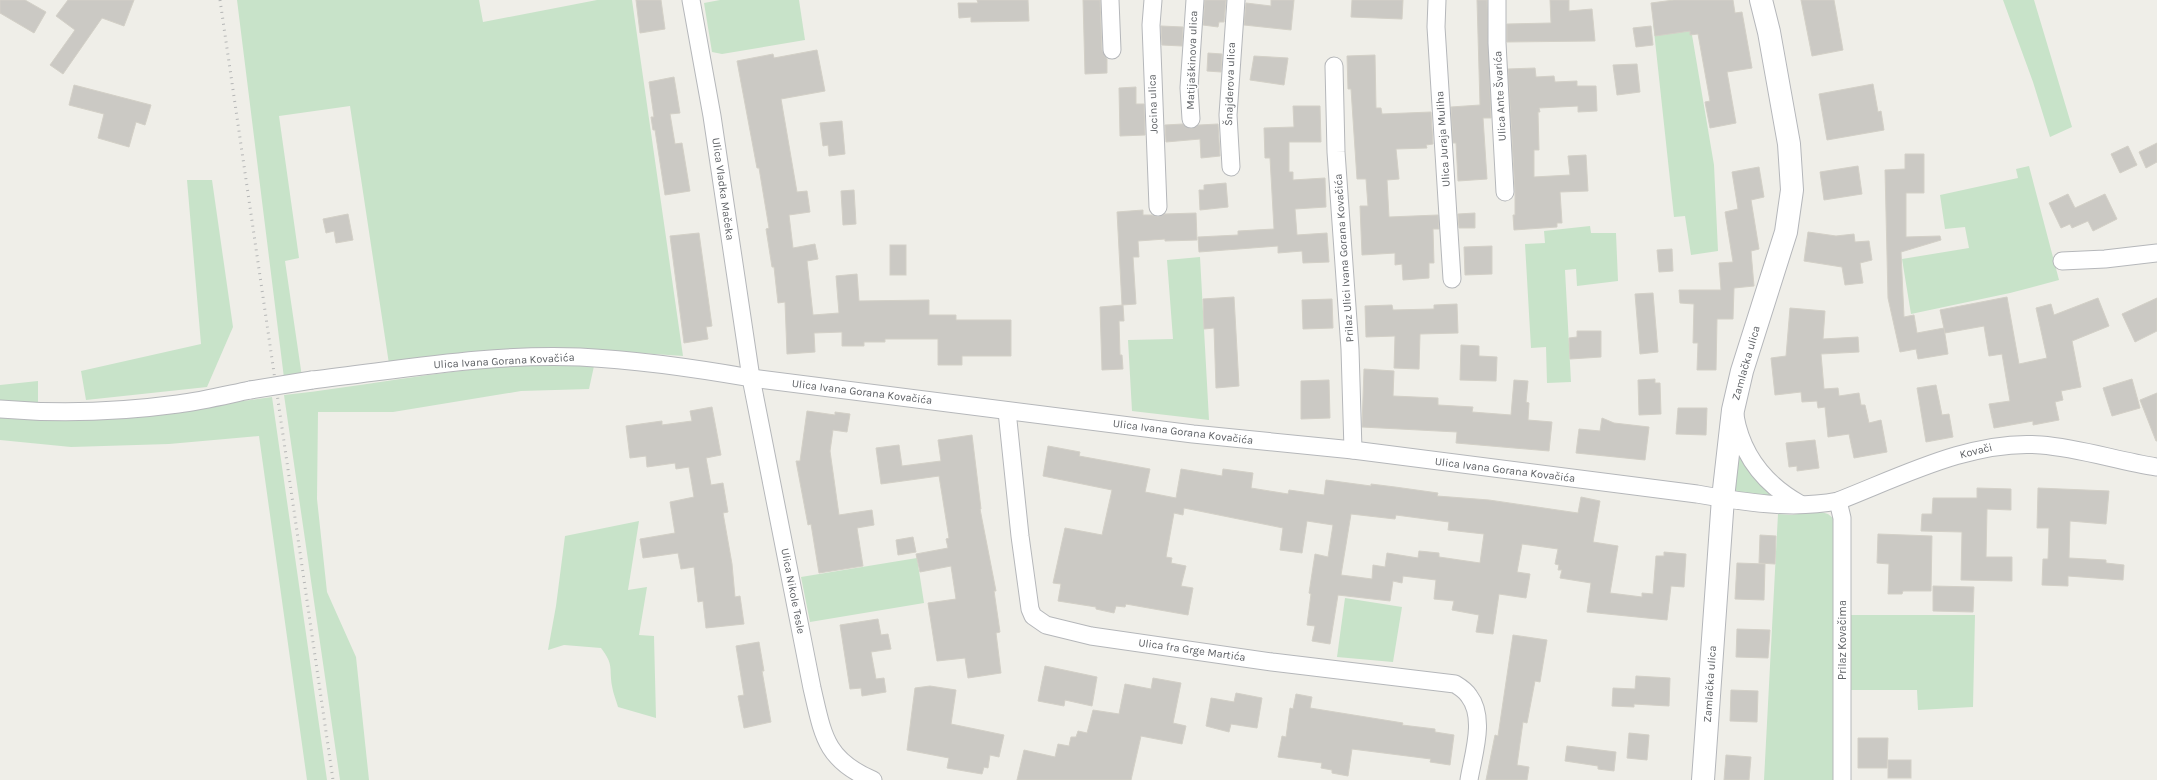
<svg xmlns="http://www.w3.org/2000/svg" width="2157" height="780" viewBox="0 0 2157 780" font-family="Karla,sans-serif">
<style>
.green{fill:#c8e3c9}
.building{fill:#cbc9c4;stroke:#d3d0c7;fill-rule:evenodd}
.lines{fill:none;stroke-linecap:round;stroke-linejoin:round}
.street-casing{stroke:#b5b7ba;stroke-width:19}
.secondary-casing{stroke:#b4b6ba;stroke-width:24}
.street{stroke:#fff;stroke-width:17}
.secondary{stroke:#fff;stroke-width:22}
.rail{stroke:#b5b6b6;stroke-width:3;stroke-dasharray:1 5;stroke-linecap:butt}
.street-bridge-casing{stroke:#b5b7ba;stroke-width:19;stroke-linecap:butt}
.street-bridge{stroke:#fff;stroke-width:17}
.labels{text-anchor:middle;dominant-baseline:central;stroke-width:3;stroke-linejoin:round;paint-order:stroke}
.street-label{font-size:11px;fill:#5f6266;stroke:#fff}
</style>
<rect width="100%" height="100%" fill="#efeee8"/>
<g class="green">
<polygon points="237,0 479,0 483,22 597,0 632,0 683,356 596,350 389,364 350,106 279,116 299,258 285,261 302,377 284,378"/>
<polygon points="720,0 799,0 805,40 722,54 712,52 704,3"/>
<polygon points="2003,0 2034,0 2072,127 2050,137 2033,82"/>
<polygon points="1670,20 1672,33 1690,31 1690,35 1692,35 1714,165 1718,251 1691,255 1685,216 1674,217 1653,22"/>
<polygon points="2029,166 2059,280 2010,293 1911,314 1902,259 1969,248 1965,227 1945,229 1940,195 2018,178 2016,169"/>
<polygon points="187,180 212,180 233,327 207,387 86,400 81,371 201,344"/>
<polygon points="1590,226 1591,233 1616,233 1618,281 1577,286 1576,269 1565,270 1571,382 1547,383 1546,347 1531,348 1525,244 1545,243 1544,231"/>
<polygon points="1200,257 1209,420 1132,411 1128,340 1173,339 1167,260"/>
<path d="M 538,364 L 594,366 L 589,389 L 521,391 L 393,412 L 318,412 L 317,499 L 327,592 L 356,657 L 369,780 L 340,780 L 284,395 C 369,386 452,368 538,364 Z"/>
<polygon points="38,381 38,404 0,400 0,385"/>
<polygon points="272,397 327,780 307,780 259,436 169,444 71,447 0,440 0,416 182,409"/>
<polygon points="1739,456 1752,475 1775,497 1734,493"/>
<polygon points="1818,511 1828,514 1834,519 1835,780 1764,780 1778,514 1792,515"/>
<path d="M 639,521 L 628,590 L 647,587 L 639,635 L 654,636 L 656,718 L 618,707 C 616,700 613,693 612,686 C 609,667 614,665 601,648 L 564,645 L 548,650 L 556,606 L 565,536 Z"/>
<polygon points="917,558 924,603 810,622 801,577"/>
<polygon points="1345,598 1402,607 1393,662 1337,657"/>
<polygon points="1847,615 1975,615 1973,707 1918,710 1917,690 1847,690"/>
</g>
<g class="building">
<polygon points="0,0 25,0 46,12 34,33 0,13"/>
<polygon points="68,0 134,0 124,26 102,18 63,74 50,65 75,30 56,16"/>
<polygon points="636,0 661,0 665,29 640,33"/>
<polygon points="977,0 1028,0 1029,21 971,22 971,17 959,18 958,3 978,3"/>
<polygon points="1083,0 1100,0 1102,50 1107,59 1107,73 1085,74"/>
<polygon points="1205,0 1226,0 1224,22 1219,22 1218,27 1203,25"/>
<polygon points="1271,0 1294,0 1291,30 1244,25 1246,3 1271,6"/>
<polygon points="1352,0 1403,0 1402,19 1351,17"/>
<polygon points="1477,0 1487,0 1491,118 1483,118 1487,179 1458,181 1456,143 1453,143 1451,107 1480,105"/>
<polygon points="1550,0 1569,0 1569,11 1592,9 1595,41 1507,42 1507,24 1551,23"/>
<polygon points="1674,0 1733,0 1735,13 1742,12 1752,68 1727,72 1736,123 1710,128 1705,102 1710,101 1698,34 1690,35 1690,31 1655,36 1651,3"/>
<polygon points="1801,0 1834,0 1843,50 1812,56"/>
<polygon points="1161,26 1183,27 1182,46 1162,45"/>
<polygon points="1651,26 1653,45 1636,47 1633,28"/>
<polygon points="817,50 825,91 781,99 797,192 807,191 810,212 789,215 793,248 815,244 818,259 807,261 813,315 839,313 836,276 857,274 859,301 929,300 929,315 956,315 956,320 1011,320 1011,356 962,356 962,365 938,365 938,339 885,339 885,342 864,342 864,346 842,346 842,332 814,333 815,352 787,354 785,302 778,303 774,267 772,267 766,229 769,228 759,168 757,168 737,61 773,54 774,58"/>
<polygon points="1208,53 1222,54 1221,72 1207,71"/>
<polygon points="1375,55 1376,108 1381,108 1382,114 1431,112 1433,144 1426,145 1427,148 1396,149 1399,179 1387,180 1389,217 1438,215 1439,229 1433,229 1434,263 1429,263 1429,278 1403,280 1402,264 1395,265 1395,253 1362,255 1360,206 1368,206 1366,179 1357,179 1351,89 1348,89 1347,56"/>
<polygon points="1254,56 1288,58 1284,85 1250,80"/>
<polygon points="1637,64 1640,92 1617,95 1613,65"/>
<polygon points="1535,68 1536,77 1554,76 1555,82 1577,81 1577,86 1596,86 1597,111 1578,112 1578,106 1539,108 1540,112 1538,112 1539,150 1534,150 1534,177 1570,175 1568,156 1586,155 1588,191 1560,192 1562,223 1557,223 1557,227 1514,230 1513,215 1515,215 1515,191 1508,69"/>
<polygon points="674,77 680,113 670,114 675,144 682,143 690,191 665,195 655,130 653,130 651,117 654,117 649,82"/>
<polygon points="1873,84 1878,112 1881,111 1884,130 1827,140 1819,94"/>
<polygon points="74,85 151,105 145,125 136,122 129,147 98,138 104,114 69,105"/>
<polygon points="1136,87 1136,104 1144,104 1145,135 1120,136 1119,88"/>
<polygon points="1293,106 1320,106 1321,142 1289,142 1289,172 1293,172 1293,180 1325,178 1326,207 1295,209 1297,235 1327,233 1329,262 1303,263 1302,251 1278,253 1278,246 1199,252 1198,237 1238,235 1238,231 1274,229 1270,158 1265,158 1264,128 1294,127"/>
<polygon points="842,121 845,154 829,156 828,145 823,146 820,123"/>
<polygon points="1183,124 1191,129 1199,125 1218,124 1220,156 1201,158 1200,139 1166,142 1165,125"/>
<polygon points="2157,143 2157,162 2146,168 2139,152"/>
<polygon points="2128,146 2137,165 2120,173 2111,154"/>
<polygon points="1905,154 1924,154 1924,193 1906,193 1906,237 1940,236 1941,240 1901,252 1904,317 1914,315 1917,333 1944,328 1948,354 1918,359 1916,349 1900,352 1888,298 1885,170 1905,169"/>
<polygon points="1858,166 1862,194 1824,200 1820,172"/>
<polygon points="1759,167 1764,197 1751,200 1759,249 1751,251 1754,286 1734,288 1733,319 1717,319 1716,370 1697,370 1698,343 1693,343 1694,304 1680,303 1679,290 1721,290 1719,263 1733,262 1725,212 1738,209 1732,172"/>
<polygon points="1226,183 1228,207 1200,210 1199,190 1204,190 1204,185"/>
<polygon points="854,190 856,224 843,225 841,191"/>
<polygon points="2068,194 2075,208 2105,194 2117,219 2093,231 2088,221 2072,228 2070,224 2061,228 2049,203"/>
<polygon points="1143,210 1143,215 1152,215 1158,217 1165,214 1196,213 1197,240 1165,241 1165,239 1138,241 1139,257 1133,257 1136,304 1122,305 1117,212"/>
<polygon points="1475,213 1475,228 1459,228 1458,214"/>
<polygon points="348,214 353,240 336,243 334,231 326,233 323,219"/>
<polygon points="1808,232 1836,236 1854,234 1855,242 1869,241 1872,260 1860,263 1863,283 1845,285 1842,267 1804,261"/>
<polygon points="699,233 712,326 706,327 708,339 684,343 670,236"/>
<rect x="890" y="245" width="16" height="30"/>
<polygon points="1492,246 1492,274 1465,275 1464,247"/>
<polygon points="1672,249 1673,271 1659,272 1657,250"/>
<polygon points="1653,293 1658,352 1640,354 1635,294"/>
<polygon points="1234,297 1239,386 1216,388 1214,328 1204,329 1203,299"/>
<polygon points="2007,297 2019,364 2047,358 2036,308 2051,304 2054,315 2098,298 2109,326 2072,341 2081,387 2061,391 2063,400 2055,402 2059,420 2033,425 2033,421 1994,428 1989,404 2010,401 2002,354 1989,356 1984,326 1945,333 1940,310"/>
<polygon points="2157,298 2157,331 2135,342 2122,314"/>
<polygon points="1332,299 1333,328 1303,329 1302,300"/>
<polygon points="1457,304 1458,333 1420,334 1419,369 1394,368 1395,336 1366,337 1365,306 1392,305 1393,310 1434,309 1434,305"/>
<polygon points="1123,305 1124,321 1119,321 1120,355 1122,355 1123,369 1102,370 1100,307"/>
<polygon points="1790,308 1825,311 1823,339 1858,337 1859,352 1821,354 1824,389 1838,388 1839,396 1859,393 1861,405 1865,405 1869,423 1881,420 1887,452 1854,458 1849,434 1828,437 1825,407 1818,408 1817,401 1802,402 1801,392 1775,395 1771,358 1786,356"/>
<polygon points="1577,331 1601,331 1601,357 1570,359 1569,338 1577,337"/>
<polygon points="1461,345 1479,346 1479,356 1497,357 1496,381 1460,380"/>
<polygon points="1364,369 1394,371 1393,396 1438,398 1438,405 1473,407 1472,412 1511,415 1514,380 1528,381 1526,402 1529,403 1528,420 1552,422 1549,451 1456,443 1457,432 1362,427"/>
<polygon points="1655,379 1655,383 1660,383 1661,414 1639,415 1638,380"/>
<polygon points="2132,379 2140,408 2112,416 2103,388"/>
<polygon points="1329,380 1330,418 1301,419 1301,381"/>
<polygon points="1936,385 1942,415 1949,414 1953,437 1926,442 1917,388"/>
<polygon points="2157,393 2157,441 2156,441 2140,400"/>
<polygon points="712,407 721,455 706,458 711,485 723,483 728,512 723,513 732,564 735,597 740,596 744,624 706,628 703,601 698,602 694,567 681,569 678,553 643,558 640,539 675,533 670,502 694,497 689,467 676,469 675,463 647,467 646,456 630,458 626,426 662,421 662,425 692,421 690,411"/>
<polygon points="1678,408 1707,408 1706,435 1676,434"/>
<polygon points="807,411 835,415 835,412 850,414 847,432 833,430 830,451 839,515 872,510 874,525 857,528 863,566 819,573 811,524 808,525 796,461 800,461"/>
<polygon points="1602,418 1614,423 1649,427 1645,460 1576,453 1579,429 1600,431"/>
<polygon points="972,435 981,509 980,509 996,591 994,591 1000,632 996,633 1001,673 968,678 965,658 937,661 928,603 956,599 951,566 920,572 916,554 948,548 946,539 949,538 939,476 881,484 876,448 899,445 902,466 941,461 938,440"/>
<polygon points="1815,440 1819,468 1797,471 1797,466 1789,467 1786,443"/>
<path d="M 1048,446 L 1080,452 L 1079,456 L 1150,469 L 1145,492 L 1176,498 L 1181,469 L 1222,476 L 1223,469 L 1253,473 L 1251,488 L 1288,494 L 1289,490 L 1324,495 L 1326,480 L 1371,486 L 1371,484 L 1395,487 L 1438,493 L 1437,496 L 1489,500 L 1578,513 L 1581,497 L 1600,501 L 1593,542 L 1618,546 L 1610,593 L 1642,597 L 1642,593 L 1653,594 L 1656,556 L 1664,556 L 1664,552 L 1686,554 L 1684,587 L 1671,586 L 1667,620 L 1587,612 L 1591,583 L 1560,578 L 1562,570 L 1558,570 L 1559,565 L 1555,564 L 1558,549 L 1522,544 L 1517,572 L 1530,574 L 1526,598 L 1499,594 L 1493,634 L 1476,632 L 1479,615 L 1452,610 L 1454,601 L 1434,599 L 1436,580 L 1403,576 L 1402,583 L 1393,581 L 1390,601 L 1338,595 L 1330,644 L 1312,641 L 1315,626 L 1307,625 L 1311,594 L 1309,593 L 1315,554 L 1328,557 L 1333,525 L 1307,521 L 1302,553 L 1280,550 L 1283,528 L 1184,508 L 1183,515 L 1174,513 L 1166,557 L 1172,558 L 1171,563 L 1186,566 L 1181,586 L 1193,588 L 1188,615 L 1126,604 L 1125,607 L 1116,606 L 1114,613 L 1096,609 L 1096,607 L 1058,601 L 1061,584 L 1053,583 L 1065,528 L 1102,535 L 1112,490 L 1043,476 ZM 1351,514 L 1395,519 L 1396,515 L 1449,522 L 1448,530 L 1484,534 L 1480,563 L 1439,557 L 1439,553 L 1419,551 L 1418,558 L 1387,553 L 1385,567 L 1373,565 L 1372,579 L 1341,575 Z"/>
<polygon points="1977,488 2011,489 2011,510 1987,509 1986,557 2012,557 2012,581 1961,580 1962,532 1921,531 1922,514 1932,514 1933,498 1977,498"/>
<polygon points="2038,488 2109,491 2106,524 2070,521 2069,558 2106,560 2106,563 2124,565 2123,580 2068,576 2068,586 2042,585 2043,559 2048,559 2049,528 2037,528"/>
<polygon points="1878,534 1932,536 1931,591 1903,591 1902,594 1888,594 1889,564 1877,563"/>
<polygon points="1760,535 1776,536 1775,564 1759,563"/>
<polygon points="913,537 916,552 898,555 896,540"/>
<polygon points="1737,563 1765,564 1764,600 1735,599"/>
<polygon points="1933,586 1974,587 1973,612 1933,611"/>
<polygon points="878,619 881,635 888,634 891,649 871,652 876,679 884,678 886,692 862,696 861,688 850,689 840,625"/>
<polygon points="1737,629 1770,630 1768,658 1736,657"/>
<polygon points="1513,635 1547,640 1540,682 1535,681 1527,723 1523,722 1517,765 1529,767 1527,780 1486,780 1495,735 1498,736"/>
<polygon points="759,642 764,671 762,671 771,722 744,728 738,696 744,695 736,646"/>
<polygon points="1045,666 1097,677 1092,706 1065,700 1064,706 1038,701"/>
<polygon points="1636,676 1670,678 1669,706 1634,704 1634,707 1612,706 1613,688 1635,689"/>
<polygon points="1153,678 1181,683 1173,723 1186,726 1182,744 1141,736 1131,780 1017,780 1024,750 1055,757 1058,744 1069,746 1071,737 1076,737 1078,731 1087,733 1093,710 1119,714 1125,684 1151,689"/>
<polygon points="930,686 956,690 951,724 1004,735 999,757 990,755 988,768 984,767 982,774 947,768 949,758 907,750 915,688"/>
<polygon points="1731,690 1758,691 1757,722 1730,721"/>
<polygon points="1236,693 1262,698 1257,728 1231,724 1229,732 1206,726 1211,698 1234,702"/>
<polygon points="1296,694 1312,697 1310,708 1403,723 1402,725 1435,729 1435,732 1454,735 1450,765 1430,762 1431,759 1352,749 1348,776 1332,773 1332,770 1321,768 1322,763 1278,757 1282,736 1286,737 1290,708 1293,709"/>
<polygon points="1629,733 1649,735 1647,760 1627,758"/>
<polygon points="1858,738 1888,738 1887,768 1858,768"/>
<polygon points="1567,746 1616,752 1614,771 1598,769 1598,766 1565,761"/>
<polygon points="1726,755 1751,757 1749,780 1724,780"/>
<rect x="1888" y="760" width="23" height="18"/>
</g>
<g class="lines">
<g class="street-casing">
<g id="street">
<path d="M 691,0 L 712,116 L 751,378 L 812,688 C 823,735 825,760 873,780"/>
<polyline points="1110,0 1112,50"/>
<polyline points="1153,0 1151,25 1158,207"/>
<polyline points="1437,0 1436,27 1452,279"/>
<polyline points="1497,0 1497,43 1505,192"/>
<polyline points="1334,66 1336,152 1350,349 1353,450"/>
<polyline points="1191,119 1189,88 1195,0"/>
<polyline points="1231,167 1228,115 1236,0"/>
<polyline points="2062,261 2105,259 2157,253"/>
<path d="M 312,380 C 400,370 491,353 580,357 C 638,360 694,368 751,378 L 1193,434 L 1353,450 L 1697,494 C 1744,502 1791,510 1838,501 C 1900,477 1973,439 2041,445 C 2080,448 2118,461 2157,467"/>
<path d="M 0,409 C 59,414 119,412 178,404 C 202,401 226,395 250,390"/>
<path d="M 1007,411 L 1020,536 L 1030,609 L 1033,616 L 1046,625 L 1091,636 L 1272,662 L 1455,684 C 1460,687 1466,691 1469,696 C 1486,718 1473,755 1469,780"/>
<path d="M 1735,416 C 1742,456 1766,485 1800,504"/>
<polyline points="1838,501 1842,518 1842,780"/>
</g>
</g>
<g class="secondary-casing">
<polyline id="secondary" points="1703,780 1723,498 1733,410 1742,371 1786,232 1792,190 1789,144 1769,32 1761,0"/>
</g>
<use href="#street" class="street"/>
<use href="#secondary" class="secondary"/>
<polyline class="rail" points="220,0 333,780"/>
<g class="street-bridge-casing">
<polyline id="street-bridge" points="250,390 312,380"/>
</g>
<use href="#street-bridge" class="street-bridge"/>
</g>
<g class="labels">
<g class="street-label">
<text transform="translate(1192 60) rotate(-88)">Matijaškinova ulica</text>
<text transform="translate(1230 84) rotate(-88)">Šnajderova ulica</text>
<text transform="translate(1500 96) rotate(-93)">Ulica Ante Švarića</text>
<text transform="translate(1153 104) rotate(-92)">Jocina ulica</text>
<text transform="translate(1443 139) rotate(-94)">Ulica Juraja Muliha</text>
<text transform="translate(723 189) rotate(82)">Ulica Vladka Mačeka</text>
<text transform="translate(1344 258) rotate(-94)">Prilaz Ulici Ivana Gorana Kovačića</text>
<text transform="translate(504 361) rotate(-3)">Ulica Ivana Gorana Kovačića</text>
<text transform="translate(1746 363) rotate(-74)">Zamlačka ulica</text>
<text transform="translate(862 392) rotate(7)">Ulica Ivana Gorana Kovačića</text>
<text transform="translate(1183 432) rotate(7)">Ulica Ivana Gorana Kovačića</text>
<text transform="translate(1976 451) rotate(-14)">Kovači</text>
<text transform="translate(1505 470) rotate(7)">Ulica Ivana Gorana Kovačića</text>
<text transform="translate(793 591) rotate(79)">Ulica Nikole Tesle</text>
<text transform="translate(1842 640) rotate(-90)">Prilaz Kovačima</text>
<text transform="translate(1192 650) rotate(8)">Ulica fra Grge Martića</text>
<text transform="translate(1710 684) rotate(-86)">Zamlačka ulica</text>
</g>
</g>
</svg>
